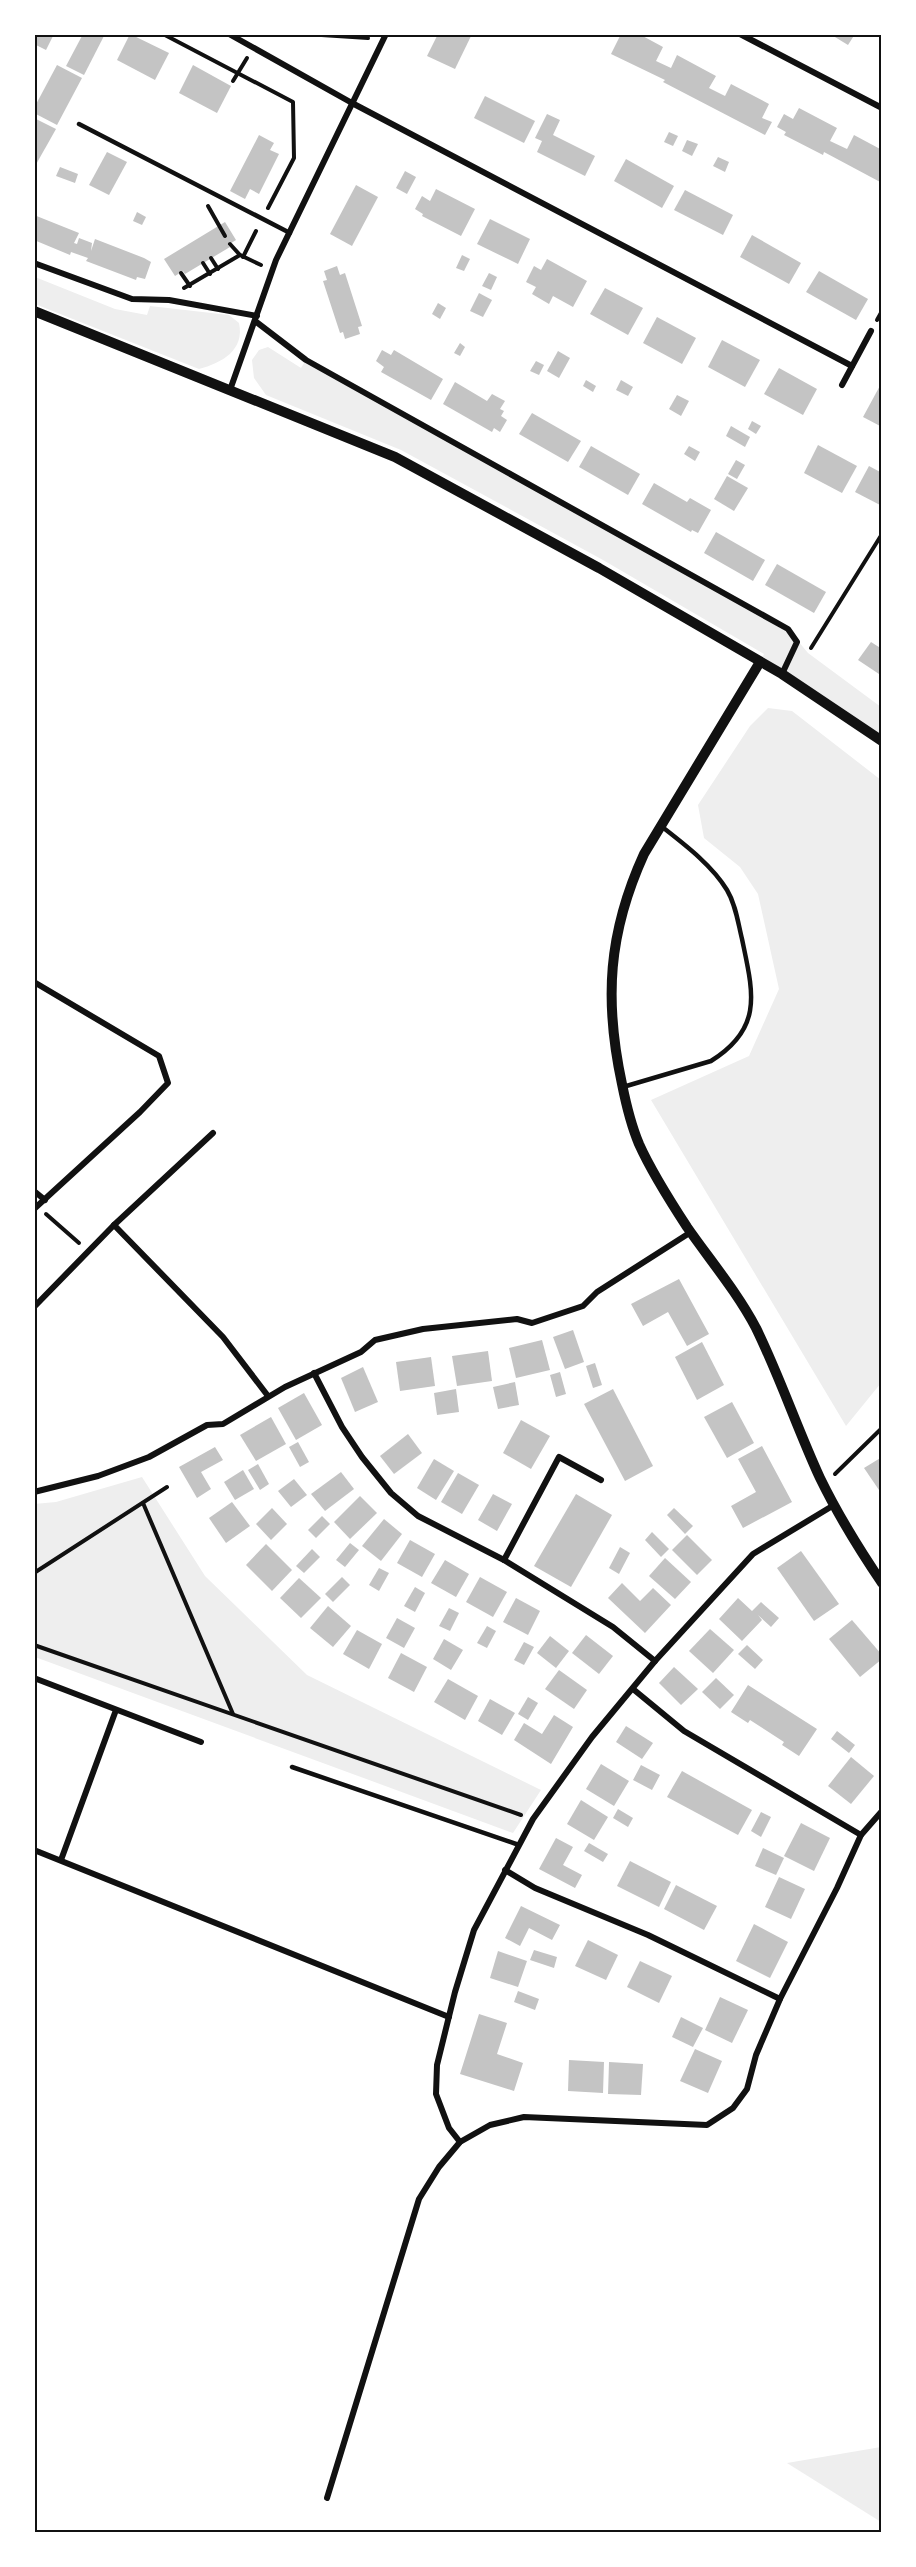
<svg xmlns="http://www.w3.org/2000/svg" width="916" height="2567" viewBox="0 0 916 2567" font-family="'PT Sans',sans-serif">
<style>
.green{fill:#eee}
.building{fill:#c4c4c4}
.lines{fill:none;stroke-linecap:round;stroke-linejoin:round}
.path{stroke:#111;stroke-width:4}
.service{stroke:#111;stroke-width:4.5}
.minor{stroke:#111;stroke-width:6}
.tertiary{stroke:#111;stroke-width:10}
.neatline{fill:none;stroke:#111;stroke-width:2}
</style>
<rect width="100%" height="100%" fill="#fff"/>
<g class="green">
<path d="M 35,277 L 115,309 L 147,315 L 150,306 L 229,315 L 239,323 C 245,350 222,363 199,369 L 35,304 Z"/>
<polygon points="268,347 301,368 306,360 788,629 808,653 881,707 881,741 760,662 764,654 603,560 401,450 266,395 254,378 252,360 259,350"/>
<polygon points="768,708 792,711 881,780 881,1383 846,1426 651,1100 749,1056 779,989 758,894 740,867 704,838 698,805 750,726"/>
<polygon points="142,1477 205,1576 307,1675 541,1790 513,1833 35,1657 34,1504 56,1502"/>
<polygon points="881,2447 881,2522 787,2463"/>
</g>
<g class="building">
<polygon points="34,34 54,34 46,50 34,44"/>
<polygon points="83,34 105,34 84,75 66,66"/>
<polygon points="130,34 169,53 155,80 117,60"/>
<polygon points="438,34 472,34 455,69 427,56"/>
<polygon points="621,34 639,34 663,47 656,61 671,68 677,55 716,76 709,88 725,96 731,84 769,104 762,118 772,122 765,135 663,82 665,80 611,54"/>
<polygon points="830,34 855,34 848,45"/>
<polygon points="57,65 82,78 57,125 34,113 34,108"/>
<polygon points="193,65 231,86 217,113 179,93"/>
<polygon points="485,96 535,121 524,143 474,118"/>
<polygon points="799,108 837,128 830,141 847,149 854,135 882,150 882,183 824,152 823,155 784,135 786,132 777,127 784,114 793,119"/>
<polygon points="547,114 560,120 553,135 595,156 585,176 537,152 542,141 535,138"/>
<polygon points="34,118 56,129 34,168"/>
<polygon points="669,132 678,136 673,146 664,142"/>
<polygon points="259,135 274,143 270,150 279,154 259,194 250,189 245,199 230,191"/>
<polygon points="687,140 698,144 692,156 682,151"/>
<polygon points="107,152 127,162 109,195 89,185"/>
<polygon points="718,157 729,162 725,172 713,166"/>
<polygon points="626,159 674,186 662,208 614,181"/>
<polygon points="60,167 78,174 75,183 56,176"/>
<polygon points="405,171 416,177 407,194 396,188"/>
<polygon points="356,185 378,197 352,246 330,234"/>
<polygon points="436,189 475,209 461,236 422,216 423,214 415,209 422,196 430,201"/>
<polygon points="685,190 733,215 723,235 674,210"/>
<polygon points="137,212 146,217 142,225 133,221"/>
<polygon points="34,215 79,233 74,243 77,244 79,238 92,243 91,251 95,239 144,258 151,262 145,279 137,277 136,280 86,261 88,258 71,252 70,255 34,240"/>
<polygon points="490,219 530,239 518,264 477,244"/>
<polygon points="225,222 236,240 228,245 230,247 185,274 183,271 175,276 164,259"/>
<polygon points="752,235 801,263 789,284 740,257"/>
<polygon points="462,255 470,259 464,271 456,268"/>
<polygon points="547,259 587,281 573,307 553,296 549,304 532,294 536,287 526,282 534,266 541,270"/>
<polygon points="337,266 340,275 345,273 362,326 358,327 360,334 345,339 343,332 340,333 323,281 327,280 324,271"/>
<polygon points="819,271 868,299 856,320 806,292"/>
<polygon points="489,273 497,277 491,290 482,286"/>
<polygon points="605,288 643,308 628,335 590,314"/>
<polygon points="479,293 492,300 483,317 470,311"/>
<polygon points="438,303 446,308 440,319 432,314"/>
<polygon points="657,317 696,338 682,364 643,343"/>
<polygon points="722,340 760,360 745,387 708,367"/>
<polygon points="460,343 465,347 460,356 454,353"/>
<polygon points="382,350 391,355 394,350 443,379 431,400 381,372 384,367 376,361"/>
<polygon points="558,351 570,358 559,378 547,371"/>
<polygon points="536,361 544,365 539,375 530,371"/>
<polygon points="779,368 817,389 803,415 764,394"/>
<polygon points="586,380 596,386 593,392 583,386"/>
<polygon points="621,380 633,387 628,396 616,390"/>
<polygon points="455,382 487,401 492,394 505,401 500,409 504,411 501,416 507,420 500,432 494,428 492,432 443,404"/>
<polygon points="882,382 882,427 863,417"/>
<polygon points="677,395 689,401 681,416 669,409"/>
<polygon points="532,413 581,441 568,462 519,434"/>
<polygon points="752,421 761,426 756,434 748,429"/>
<polygon points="731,426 750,437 745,447 726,436"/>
<polygon points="818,445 857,466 842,493 804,473"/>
<polygon points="591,446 640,474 628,495 579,467"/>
<polygon points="689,446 700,452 695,461 684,454"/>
<polygon points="736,460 745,465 737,479 728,474"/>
<polygon points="869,466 882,473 882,506 855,492"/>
<polygon points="727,476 748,488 734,511 714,499"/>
<polygon points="654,483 687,502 690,498 711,510 698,533 692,530 691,532 642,504"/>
<polygon points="716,532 765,560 753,581 704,553"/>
<polygon points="777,564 826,592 814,613 765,585"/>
<polygon points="871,642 882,649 882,676 858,660"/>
<polygon points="679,1279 709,1334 687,1346 668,1312 643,1326 631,1304"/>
<polygon points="573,1330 584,1362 565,1369 553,1337"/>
<polygon points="542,1340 550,1370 516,1378 509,1348"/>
<polygon points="702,1342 724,1385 697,1400 675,1357"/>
<polygon points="488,1351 492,1381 457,1386 452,1356"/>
<polygon points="431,1357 435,1386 400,1391 396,1362"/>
<polygon points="595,1363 602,1385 593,1388 586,1366"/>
<polygon points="363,1367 378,1402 355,1412 341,1378"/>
<polygon points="560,1372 566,1394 556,1397 550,1375"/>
<polygon points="515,1382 519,1405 498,1409 493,1387"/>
<polygon points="456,1389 459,1412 437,1415 434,1393"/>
<polygon points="613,1389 653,1466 625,1481 584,1404"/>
<polygon points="304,1393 322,1425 296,1440 278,1408"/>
<polygon points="732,1402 754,1443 727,1458 704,1417"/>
<polygon points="271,1417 286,1444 256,1461 240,1435"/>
<polygon points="521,1420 550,1436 531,1469 503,1453"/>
<polygon points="408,1434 422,1453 394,1474 380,1456"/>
<polygon points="298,1442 309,1462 300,1467 289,1447"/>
<polygon points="762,1446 792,1502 743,1528 731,1506 756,1492 738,1459"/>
<polygon points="215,1447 223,1460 201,1472 211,1489 197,1498 179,1467"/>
<polygon points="882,1457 882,1489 879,1490 864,1468"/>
<polygon points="434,1459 454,1471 436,1500 417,1488"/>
<polygon points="258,1464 269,1484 260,1490 248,1470"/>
<polygon points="243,1470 254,1489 235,1500 224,1482"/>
<polygon points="341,1472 354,1489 325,1511 311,1494"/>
<polygon points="458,1473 479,1485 462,1514 441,1502"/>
<polygon points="294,1479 307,1495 291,1507 278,1491"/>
<polygon points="493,1494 512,1504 497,1531 478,1520"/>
<polygon points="576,1494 612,1515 571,1587 534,1566"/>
<polygon points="360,1496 377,1513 350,1539 334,1522"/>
<polygon points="232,1502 250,1526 226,1543 209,1518"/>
<polygon points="272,1508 287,1524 271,1540 256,1524"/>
<polygon points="674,1508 693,1526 685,1534 667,1515"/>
<polygon points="322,1516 330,1524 316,1538 308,1530"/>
<polygon points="384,1519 402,1534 381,1561 362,1546"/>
<polygon points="652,1532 669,1549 661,1557 645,1540"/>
<polygon points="687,1535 712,1560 697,1575 672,1550"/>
<polygon points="410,1540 435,1554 422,1577 397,1563"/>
<polygon points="350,1543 359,1550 345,1567 336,1560"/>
<polygon points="266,1544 292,1570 272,1591 246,1565"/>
<polygon points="620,1547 630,1553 619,1574 609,1568"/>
<polygon points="312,1549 320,1557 304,1573 296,1566"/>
<polygon points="801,1551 839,1604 814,1621 777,1568"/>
<polygon points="665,1558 691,1582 675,1599 649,1576"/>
<polygon points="445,1560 469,1574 456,1597 431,1583"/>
<polygon points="379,1568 389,1573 379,1591 369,1585"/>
<polygon points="342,1577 350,1585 333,1602 325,1594"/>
<polygon points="480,1577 507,1592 493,1617 466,1602"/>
<polygon points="299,1578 321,1598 301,1618 280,1598"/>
<polygon points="622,1583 640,1601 653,1588 671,1605 645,1633 608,1598"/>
<polygon points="415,1587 425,1593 415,1612 404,1606"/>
<polygon points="516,1598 540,1611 528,1635 503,1622"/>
<polygon points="738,1598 752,1611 761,1602 779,1618 771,1627 758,1615 762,1620 742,1641 719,1619"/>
<polygon points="328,1606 351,1626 333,1647 310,1628"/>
<polygon points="449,1608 459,1613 450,1631 439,1626"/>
<polygon points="397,1618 415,1628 404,1648 386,1638"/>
<polygon points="852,1620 882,1655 882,1659 860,1677 829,1639"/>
<polygon points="487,1626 496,1631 487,1648 477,1643"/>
<polygon points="710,1629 734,1650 713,1673 689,1651"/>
<polygon points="357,1630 382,1644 369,1669 343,1654"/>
<polygon points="586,1635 613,1656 599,1674 572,1653"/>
<polygon points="550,1636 569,1651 556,1668 537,1653"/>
<polygon points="444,1639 463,1650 451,1670 433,1659"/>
<polygon points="524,1642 534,1647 524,1665 514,1660"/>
<polygon points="747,1645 763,1660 755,1669 738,1654"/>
<polygon points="401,1653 427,1667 414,1692 388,1678"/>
<polygon points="674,1667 698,1689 681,1705 659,1683"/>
<polygon points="559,1670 587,1690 574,1709 545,1689"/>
<polygon points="716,1678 734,1695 720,1709 702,1692"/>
<polygon points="448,1679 478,1696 465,1720 434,1702"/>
<polygon points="748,1685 817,1729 799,1756 782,1745 784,1742 750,1720 748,1723 731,1712"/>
<polygon points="528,1697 538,1703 528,1720 518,1714"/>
<polygon points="490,1699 515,1713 502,1735 478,1721"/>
<polygon points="554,1715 573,1727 551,1764 514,1740 524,1723 542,1734"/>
<polygon points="626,1726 653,1743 642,1759 616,1742"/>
<polygon points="837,1731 855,1745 849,1753 831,1739"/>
<polygon points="851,1757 874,1776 851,1804 828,1786"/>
<polygon points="601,1764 629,1781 614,1806 586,1789"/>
<polygon points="641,1765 660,1775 652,1790 633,1780"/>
<polygon points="682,1771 752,1810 738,1835 667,1797"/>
<polygon points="581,1800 608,1817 594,1840 567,1824"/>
<polygon points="618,1809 633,1818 628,1827 613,1818"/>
<polygon points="761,1812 771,1817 761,1837 751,1831"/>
<polygon points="801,1823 830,1838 814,1871 784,1856"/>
<polygon points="556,1838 573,1847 563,1865 582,1875 575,1888 539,1869"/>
<polygon points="589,1843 608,1854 603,1862 584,1851"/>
<polygon points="763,1848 784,1858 776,1875 755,1866"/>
<polygon points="630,1861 671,1882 659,1907 617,1886"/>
<polygon points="779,1877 805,1889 791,1919 765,1907"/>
<polygon points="676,1885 717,1906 704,1930 664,1909"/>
<polygon points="521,1906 560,1925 552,1940 529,1928 520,1946 505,1938"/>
<polygon points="754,1924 788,1942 770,1978 736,1961"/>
<polygon points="588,1940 618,1955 606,1980 575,1966"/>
<polygon points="534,1950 557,1957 554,1968 530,1960"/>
<polygon points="498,1951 527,1961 518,1987 490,1978"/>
<polygon points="640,1961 672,1976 659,2003 627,1987"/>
<polygon points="518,1991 539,1999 535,2010 514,2002"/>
<polygon points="720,1997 748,2010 732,2043 705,2030"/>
<polygon points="479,2014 507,2023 497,2054 523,2063 514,2091 460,2074"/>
<polygon points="681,2017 703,2028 693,2047 672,2037"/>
<polygon points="695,2049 722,2061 708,2093 680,2081"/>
<polygon points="569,2060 604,2062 603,2093 568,2091"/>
<polygon points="609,2062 643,2064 641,2095 608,2094"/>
</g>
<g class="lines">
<g class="path">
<polyline points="163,34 293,102 294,158 268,208"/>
<polyline points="306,34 368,38"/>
<polyline points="233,81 247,58"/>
<polyline points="208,206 225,236"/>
<polyline points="230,244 240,255"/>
<polyline points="243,257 256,231"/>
<polyline points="211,258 218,269"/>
<polyline points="203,263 210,274"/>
<polyline points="181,273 190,286"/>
<polyline points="184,288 240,255 261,265"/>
<polyline points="877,320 882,311"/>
<polyline points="811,648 882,534"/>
<polyline points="46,1214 79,1243"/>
<polyline points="835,1474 882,1428"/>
<polyline points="143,1503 233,1714"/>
<polyline points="34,1573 167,1487"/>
<polyline points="34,1645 521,1815"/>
</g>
<g class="service">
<polyline points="79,124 290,233"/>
<path d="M 623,1087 L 711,1061 C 764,1028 753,992 742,939 C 738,923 736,905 727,890 C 712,865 684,844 661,826"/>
<polyline points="292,1767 519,1845"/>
</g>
<g class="minor">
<polyline points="229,34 352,103 852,366"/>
<polyline points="740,34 882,108"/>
<polyline points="34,263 132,299 169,300 257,316"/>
<polyline points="255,321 306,360 788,629 797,642 782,674"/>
<polyline points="842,385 871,331"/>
<polyline points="230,390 276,260 386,34"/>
<polyline points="34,982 159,1056 168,1083 140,1112 34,1209"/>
<polyline points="34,1191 45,1200"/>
<polyline points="114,1225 223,1337 268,1396"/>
<polyline points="34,1307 114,1225 213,1133"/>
<polyline points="314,1373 342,1427 362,1457 391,1493 418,1516 504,1560 613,1627 655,1661"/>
<polyline points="34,1492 98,1476 149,1457 207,1425 223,1424 285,1387 361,1352 375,1340 423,1329 517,1319 532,1323 583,1306 597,1292 691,1232"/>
<polyline points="504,1560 559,1457 601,1480"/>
<polyline points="34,1678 201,1742"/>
<polyline points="633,1689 684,1731 861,1835"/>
<polyline points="34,1850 449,2017"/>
<polyline points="61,1860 116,1710"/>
<polyline points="505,1870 535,1888 648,1935 780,1999"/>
<polyline points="460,2142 449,2128 436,2094 437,2065 455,1992 474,1930 533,1819 592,1737 655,1661 753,1554 834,1505"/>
<polyline points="327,2498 419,2199 439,2167 460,2142 490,2125 524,2117 707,2125 733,2108 747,2089 756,2055 780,1999 837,1888 861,1835 882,1811"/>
</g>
<g class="tertiary">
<polyline points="34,311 395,457 599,568 782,674 882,741"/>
<path d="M 760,662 L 644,854 C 608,933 604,1000 622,1084 C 626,1104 631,1125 639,1144 C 652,1173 670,1201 687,1227 C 710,1260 737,1292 756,1328 C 780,1377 797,1428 820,1478 C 838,1515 859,1549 882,1583"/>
</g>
</g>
<rect width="916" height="2567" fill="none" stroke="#ffffff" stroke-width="72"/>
<rect x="36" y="36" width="844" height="2495" class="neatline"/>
</svg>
